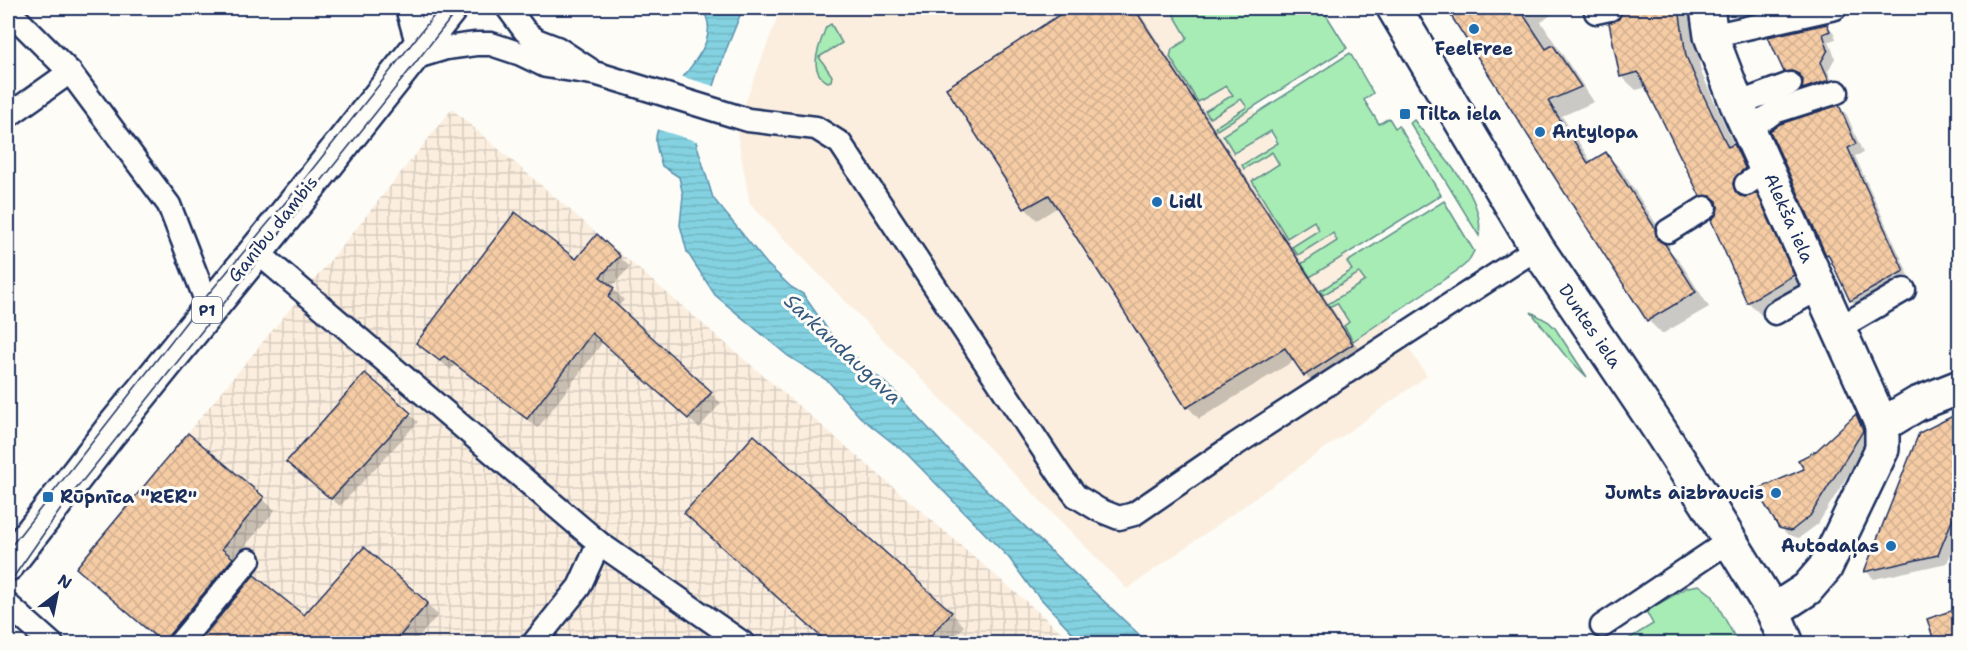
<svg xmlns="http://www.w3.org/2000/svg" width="1967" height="651" viewBox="0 0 1967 651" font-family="'Shantell Sans',sans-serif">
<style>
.built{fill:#fbeede}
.industrial{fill:url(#industrial-grid)}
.green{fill:#a7ebb5;stroke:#618d8a;stroke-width:1.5}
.water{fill:url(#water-rules);stroke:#5a91ad;stroke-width:1.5}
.pier{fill:#fdfcf7}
.shadow{fill:#0003}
.building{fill:url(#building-cross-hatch);stroke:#1b2f5e;stroke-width:1.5}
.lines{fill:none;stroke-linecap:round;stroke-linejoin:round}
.lane-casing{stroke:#1b2f5e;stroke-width:27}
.street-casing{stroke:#1b2f5e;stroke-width:38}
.primary-casing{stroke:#1b2f5e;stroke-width:38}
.lane{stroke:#fdfcf7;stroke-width:22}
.street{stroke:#fdfcf7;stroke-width:33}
.primary{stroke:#fdfcf7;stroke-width:33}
.tram{stroke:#1b2f5e;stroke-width:1.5}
.poi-dot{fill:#1f6fb2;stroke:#fdfcf7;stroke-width:2}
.labels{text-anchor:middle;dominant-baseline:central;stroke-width:6;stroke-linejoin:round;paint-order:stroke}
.shield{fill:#fdfcf7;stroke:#5f6c8c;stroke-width:1.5}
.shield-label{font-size:16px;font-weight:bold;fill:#1b2f5e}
.poi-label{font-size:18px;font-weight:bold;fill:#1b2f5e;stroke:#fdfcf7;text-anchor:start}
.street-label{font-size:18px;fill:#1b2f5e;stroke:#fdfcf7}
.water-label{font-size:20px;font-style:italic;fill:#35587f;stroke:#fdfcf7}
</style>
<defs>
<pattern id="industrial-grid" width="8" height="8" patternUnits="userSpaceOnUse" patternTransform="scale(1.5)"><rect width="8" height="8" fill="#fbeede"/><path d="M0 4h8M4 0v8" fill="none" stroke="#d7ccc1"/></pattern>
<pattern id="water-rules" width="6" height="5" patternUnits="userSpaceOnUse" patternTransform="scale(1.5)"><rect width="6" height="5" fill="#84d2e1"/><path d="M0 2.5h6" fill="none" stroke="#71b5c3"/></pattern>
<pattern id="building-cross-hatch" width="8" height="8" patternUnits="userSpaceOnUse" patternTransform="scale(1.5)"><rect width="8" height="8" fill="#f6cca5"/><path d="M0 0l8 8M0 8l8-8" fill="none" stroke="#d2b090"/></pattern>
</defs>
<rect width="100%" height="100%" fill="#fdfcf7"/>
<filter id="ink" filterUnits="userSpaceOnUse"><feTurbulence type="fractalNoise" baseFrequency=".0167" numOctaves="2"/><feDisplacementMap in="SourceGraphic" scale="12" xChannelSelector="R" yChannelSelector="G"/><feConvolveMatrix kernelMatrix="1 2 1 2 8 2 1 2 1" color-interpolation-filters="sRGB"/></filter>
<g filter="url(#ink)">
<polygon class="built" points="781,8 1188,8 1427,376 1127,589 750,204 736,127"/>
<polygon class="industrial" points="452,109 898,491 1074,643 159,643 153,634 76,568 338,251"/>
<g class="green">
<polygon points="1170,8 1322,8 1347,48 1217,130 1215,127 1247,107 1241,99 1210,118 1205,111 1233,95 1226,86 1198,102 1170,57 1172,49 1185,41 1187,37"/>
<path d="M 831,24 L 842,43 L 819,57 L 832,76 L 831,81 L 828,82 C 806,71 820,44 826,27 Z"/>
<polygon points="1350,53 1373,93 1364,100 1379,124 1389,118 1395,128 1398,126 1400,128 1441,195 1310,277 1301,264 1337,241 1333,233 1298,255 1292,247 1319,230 1314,221 1287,238 1252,181 1279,164 1272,152 1244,169 1242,165 1278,143 1271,131 1234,153 1223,135"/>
<path d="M 1414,120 C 1437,152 1486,194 1479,236 L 1410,123 Z"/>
<polygon points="1444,201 1474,251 1468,262 1461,268 1353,341 1344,326 1349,322 1337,303 1329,307 1328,304 1365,281 1359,273 1323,295 1320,291 1352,270 1347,262"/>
<polygon points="1531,312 1549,322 1555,328 1587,377 1564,354"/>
<polygon points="1699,585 1712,595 1738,643 1622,643 1653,624 1646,611 1688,587"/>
</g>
<path class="water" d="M 701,8 L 743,8 L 724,55 L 696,142 L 713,198 L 767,264 L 791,287 L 803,294 L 832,336 L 893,390 L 978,482 L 1148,643 L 1082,643 L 1030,587 L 1009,558 L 908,455 L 860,417 L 828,381 L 788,356 L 715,295 L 687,252 L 680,225 L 683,195 L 679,177 L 662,166 C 660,158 655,147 656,138 C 656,132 667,100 671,94 C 685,70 725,38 701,8 Z"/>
<polygon class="pier" points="680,76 717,87 699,142 656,129 667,94"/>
<g class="shadow">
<polygon points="1073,8 1136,8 1363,356 1317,387 1305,375 1295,360 1199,419 1188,407 1058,207 1037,220 1026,209 948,88"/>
<polygon points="1448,8 1561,8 1541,22 1594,102 1562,116 1592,163 1606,154 1621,169 1669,244 1670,251 1679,260 1709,307 1662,334 1648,320"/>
<polygon points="1617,8 1688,8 1691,14 1701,72 1734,145 1749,160 1747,199 1756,195 1771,209 1807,290 1763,317 1749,303 1712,221 1719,215 1719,210 1716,210 1701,195 1648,87 1636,90 1621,76 1620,20 1625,10 1620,10"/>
<polygon points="1759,8 1839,8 1772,24 1759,11"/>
<polygon points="1827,25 1834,33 1836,39 1829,41 1835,58 1828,71 1835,88 1811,95 1804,88 1804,79 1800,77 1793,79 1785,71"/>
<polygon points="8,43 14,49 8,69"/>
<polygon points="1839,107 1847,115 1863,153 1855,156 1911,280 1859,309 1851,300 1833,260 1827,255 1772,132"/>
<polygon points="597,236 630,267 611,287 624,300 617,308 721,403 699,428 603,342 538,428 454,365 451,370 418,343 577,261"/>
<polygon points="366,375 418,422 340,506 296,470"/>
<polygon points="1960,414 1960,531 1947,563 1874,579 1866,571 1920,434"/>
<polygon points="1856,416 1863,423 1870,439 1818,524 1799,538 1788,535 1780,527 1806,470 1817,452"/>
<polygon points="188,435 275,510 233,561 243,570 183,644 164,644 78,568"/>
<polygon points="364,549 438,615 413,644 199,644 304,617"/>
<polygon points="951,613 964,626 949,644 830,644"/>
</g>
<g class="building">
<polygon points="1070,8 1134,8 1353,344 1304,376 1285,348 1186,408 1049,195 1024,209 946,88"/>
<polygon points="1446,8 1519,8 1546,49 1553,45 1581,87 1548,101 1588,163 1606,152 1655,228 1657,239 1665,244 1696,292 1647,321"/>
<polygon points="1623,8 1679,8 1686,56 1698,84 1728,147 1734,144 1745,168 1734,179 1733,184 1735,191 1740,196 1746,197 1757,193 1794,275 1747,303 1711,220 1717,214 1718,207 1717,201 1711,196 1700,196 1638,72 1620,77 1609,23 1619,19"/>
<polygon points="1827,24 1830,31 1823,34 1828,50 1821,62 1829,80 1802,89 1803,80 1799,74 1792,71 1784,72 1768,37"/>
<polygon points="1839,105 1856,144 1848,148 1904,271 1850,301 1828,254 1826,255 1770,131 1780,124"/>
<polygon points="515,212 576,259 597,234 620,256 600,277 614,288 608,297 712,392 688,419 592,333 527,419 444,356 440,361 416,343"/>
<polygon points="365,373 411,413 331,499 286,462"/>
<polygon points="1959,413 1959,503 1938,555 1864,572 1919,433"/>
<polygon points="1856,414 1863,431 1810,516 1791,531 1779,528 1756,490 1804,469 1798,460 1816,451"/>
<polygon points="188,433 264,497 222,549 233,558 169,635 164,644 76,568"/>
<polygon points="754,435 952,612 923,644 829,644 684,513"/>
<polygon points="364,547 428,603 393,644 197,644 254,575 304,615"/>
<polygon points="1959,608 1959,644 1935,644 1927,619"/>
</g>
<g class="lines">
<g class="lane-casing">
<g id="lane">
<polyline points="407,8 416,39 416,50"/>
<polyline points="508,8 525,31 536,40 557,48 589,69"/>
<polyline points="1596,12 1610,9"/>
<polyline points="8,14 15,17 70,72 169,205 209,308"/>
<polyline points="1711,36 1835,8"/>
<polyline points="410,59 446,48 476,44 491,44 521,54 546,66 598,74 748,120 816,128 840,143 1062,478 1076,496 1099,510 1119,518 1134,514 1236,444 1537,248"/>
<polyline points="1737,104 1790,84"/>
<polyline points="8,116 70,72"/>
<polyline points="1747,125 1766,118 1774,112 1837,92"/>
<polyline points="1746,184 1767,170"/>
<polyline points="1668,231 1705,208"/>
<polyline points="256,251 599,543 744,644"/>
<polyline points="1775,313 1820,288"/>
<polyline points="1839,328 1904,290"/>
<polyline points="8,605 52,644"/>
<polyline points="1602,626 1729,541"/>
<polyline points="179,644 249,560"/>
<polyline points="533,644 579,587 599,543"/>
</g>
</g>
<g class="street-casing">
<g id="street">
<polyline points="1707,8 1711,36 1737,104 1882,425"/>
<polyline points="1773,611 1807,589 1825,568 1882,449 1882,425 1917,404 1960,387"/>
</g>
</g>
<g class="primary-casing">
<g id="primary">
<polyline points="1394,8 1537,248 1653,420 1708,505 1773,611 1787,644"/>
<polyline points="8,564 110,432 302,195 450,8"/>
</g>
</g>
<use href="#lane" class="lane"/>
<use href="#street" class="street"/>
<use href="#primary" class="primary"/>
<g class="tram">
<polyline points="8,550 205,298 295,191 440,8"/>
<polyline points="8,585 65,503 459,8"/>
</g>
</g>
</g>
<g class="poi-dot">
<circle cx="1474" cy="29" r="6"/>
<rect x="1399" y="108" width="12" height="12" rx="3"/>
<circle cx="1540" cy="132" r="6"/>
<circle cx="1157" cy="202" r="6"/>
<circle cx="1776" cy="493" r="6"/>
<rect x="42" y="491" width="12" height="12" rx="3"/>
<circle cx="1891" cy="546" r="6"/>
</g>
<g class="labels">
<rect class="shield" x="192" y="297" width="30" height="26" rx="4.5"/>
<g class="shield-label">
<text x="207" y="310">P1</text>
</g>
<g class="poi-label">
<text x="1474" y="49" text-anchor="middle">FeelFree</text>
<text x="1417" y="114">Tilta iela</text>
<text x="1552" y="132">Antylopa</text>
<text x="1169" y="202">Lidl</text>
<text x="1764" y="493" text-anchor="end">Jumts aizbraucis</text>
<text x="60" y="497">Rūpnīca "RER"</text>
<text x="1879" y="546" text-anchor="end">Autodaļas</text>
</g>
<g class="street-label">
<text transform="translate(1789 218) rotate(66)">Alekša iela</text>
<text transform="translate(273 229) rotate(-51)">Ganību dambis</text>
<text transform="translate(1590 326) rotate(56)">Duntes iela</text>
</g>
<g class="water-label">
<text transform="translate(843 349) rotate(43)">Sarkandaugava</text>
</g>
</g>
<rect width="1967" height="651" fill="none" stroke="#fdfcf7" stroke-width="30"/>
<rect x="15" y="15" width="1937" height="621" fill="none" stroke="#1b2f5e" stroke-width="2" filter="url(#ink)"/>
<g transform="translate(57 594) rotate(32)" stroke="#fdfcf7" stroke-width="4.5" paint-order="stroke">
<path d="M0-4.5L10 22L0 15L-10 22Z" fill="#1b2f5e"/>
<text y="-9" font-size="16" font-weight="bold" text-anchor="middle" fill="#1b2f5e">N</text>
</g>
</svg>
